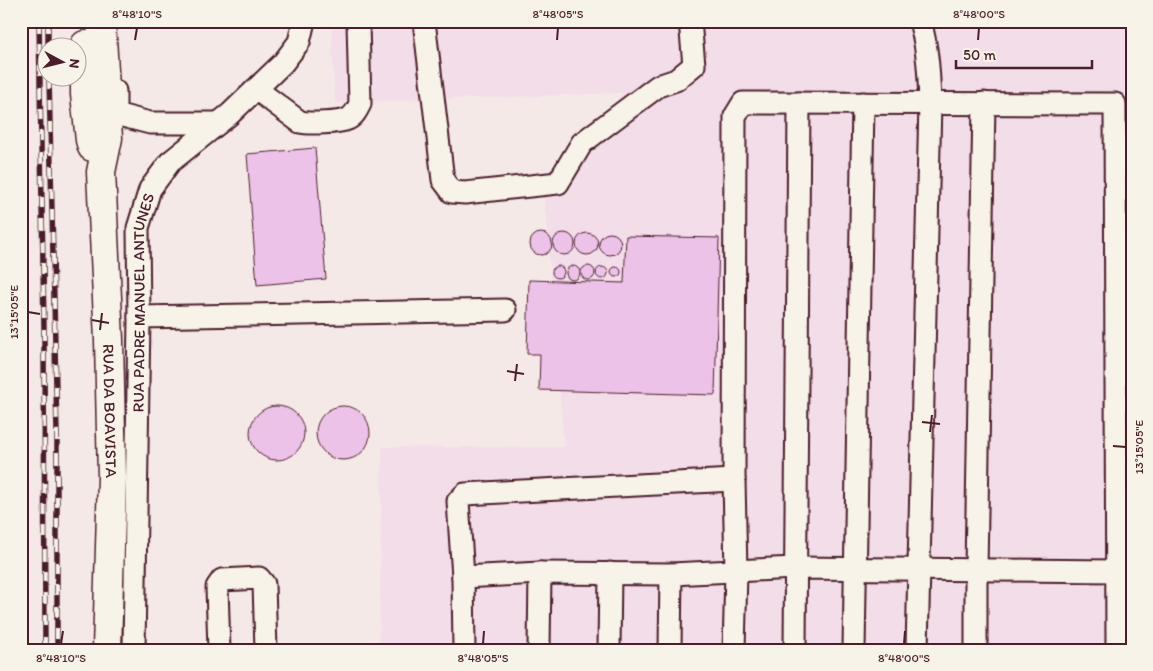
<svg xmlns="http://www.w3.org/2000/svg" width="1153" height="671" viewBox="0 0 1153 671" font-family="Itim,sans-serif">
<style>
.built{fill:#f3dde8}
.building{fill:#edc2e8;stroke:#4a1f2b}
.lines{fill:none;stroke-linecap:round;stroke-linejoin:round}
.minor-casing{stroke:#4a1f2b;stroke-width:25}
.major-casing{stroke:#4a1f2b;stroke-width:31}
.minor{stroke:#f7f3e8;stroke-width:21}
.major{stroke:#f7f3e8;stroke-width:28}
.rail-casing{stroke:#4a1f2b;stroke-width:5.5}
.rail{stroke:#f7f3e8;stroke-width:4;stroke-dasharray:11;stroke-linecap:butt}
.ticks{fill:none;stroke:#4a1f2b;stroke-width:2}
.labels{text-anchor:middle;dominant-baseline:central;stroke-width:4;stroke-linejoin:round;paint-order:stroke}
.street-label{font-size:16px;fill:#4a1f2b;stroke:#f7f3e8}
.neatline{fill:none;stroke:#4a1f2b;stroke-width:2}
.ticks-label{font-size:12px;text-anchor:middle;fill:#4a1f2b}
</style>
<rect width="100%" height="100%" fill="#f5e9e8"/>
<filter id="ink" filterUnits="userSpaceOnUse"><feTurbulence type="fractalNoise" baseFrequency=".02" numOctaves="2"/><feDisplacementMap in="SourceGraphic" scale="10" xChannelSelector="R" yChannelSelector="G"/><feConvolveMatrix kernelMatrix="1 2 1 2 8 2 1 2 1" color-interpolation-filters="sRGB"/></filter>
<g filter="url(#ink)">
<polygon class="built" points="331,21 1132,21 1132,650 379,650 382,447 564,447 544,194 623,93 335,103"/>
<g class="building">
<polygon points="315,148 326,279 257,285 247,154"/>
<circle cx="541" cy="244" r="11"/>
<circle cx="587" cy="244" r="11"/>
<circle cx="564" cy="244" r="11"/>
<circle cx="610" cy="244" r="11"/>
<polygon points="626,236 719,238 715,395 539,390 540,354 527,354 529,280 624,283"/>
<circle cx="558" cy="272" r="6"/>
<circle cx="588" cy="273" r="7"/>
<circle cx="573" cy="273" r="7"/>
<circle cx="602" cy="273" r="6"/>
<circle cx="616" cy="272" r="5"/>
<circle cx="277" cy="433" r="27"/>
<circle cx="343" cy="433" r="27"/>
</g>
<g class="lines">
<g class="minor-casing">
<g id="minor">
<polyline points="424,21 443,180 452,192 465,193 558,183 582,143 658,86 676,80 694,65 690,21"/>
<path d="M 256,89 L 300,122 C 309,124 339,123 348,119 C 354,116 357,110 360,104 L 358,21"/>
<polyline points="115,91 115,114 150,123 218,123"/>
<polyline points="139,317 505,310"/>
<polyline points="463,577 540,573 671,574 795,568 1117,571"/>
<path id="s1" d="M 134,650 L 139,317 L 138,228 L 150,189 L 170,162 L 230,114 L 283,63 L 299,42 L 304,21"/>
<polyline points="219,650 217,587 222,580 259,578 264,584 266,650"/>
<polyline points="464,650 463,577 458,501 465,494 734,480"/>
<polyline points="539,650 540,573"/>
<polyline points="609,650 610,573"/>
<polyline points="670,650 671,574"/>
<polyline points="734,650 736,572 734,480 735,116 743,103 1115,104 1117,650"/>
<polyline points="795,650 799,103"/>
<polyline points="854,650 863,103"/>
<path d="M 917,650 L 930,103 C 929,75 928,49 920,21"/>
<polyline points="976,650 976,570 984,103"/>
</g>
</g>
<g class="major-casing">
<g id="major">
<path id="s2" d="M 101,21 L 108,138 L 101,172 L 109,340 L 112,478 L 107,650"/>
<polyline points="85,45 85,94 90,140 92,147"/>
</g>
</g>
<use href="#minor" class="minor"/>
<use href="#major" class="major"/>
<g class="rail-casing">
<g id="rail">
<polyline points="39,21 44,328 45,650"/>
<polyline points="48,21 48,48"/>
<polyline points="49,78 57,433 57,650"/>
</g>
</g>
<use href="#rail" class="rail"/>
</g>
</g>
<path class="ticks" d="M 135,40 L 137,28M 557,40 L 558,28M 978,40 L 979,28M 28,312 L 40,314M 92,320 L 109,323M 100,330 L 102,313M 507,371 L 524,374M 515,381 L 517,364M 922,422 L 940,424M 930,432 L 932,415M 1113,446 L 1126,447M 61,644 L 63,631M 483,644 L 484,631M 904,644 L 905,631"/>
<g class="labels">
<g class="street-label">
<text stroke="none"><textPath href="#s1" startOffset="348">RUA PADRE MANUEL ANTUNES</textPath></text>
<text stroke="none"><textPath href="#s2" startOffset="391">RUA DA BOAVISTA</textPath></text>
</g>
</g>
<rect width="1153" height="671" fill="none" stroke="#f7f3e8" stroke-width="55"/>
<g transform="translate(62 62) rotate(97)"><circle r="24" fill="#f7f3e8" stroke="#b29e9c"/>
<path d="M0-4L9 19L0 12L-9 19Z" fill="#4a1f2b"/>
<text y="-8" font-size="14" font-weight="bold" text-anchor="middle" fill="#4a1f2b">N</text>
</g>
<path d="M956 60v8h136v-8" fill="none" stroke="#4a1f2b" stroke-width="2.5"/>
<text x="963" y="60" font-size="15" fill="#4a1f2b" stroke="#f7f3e8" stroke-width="4" paint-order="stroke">50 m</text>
<rect x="28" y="28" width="1098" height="616" class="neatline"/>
<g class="ticks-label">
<text x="137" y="18">8°48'10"S</text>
<text x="558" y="18">8°48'05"S</text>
<text x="979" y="18">8°48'00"S</text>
<text transform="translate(14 312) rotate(-90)" y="4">13°15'05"E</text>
<text transform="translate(1139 447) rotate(-90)" y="4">13°15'05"E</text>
<text x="61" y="662">8°48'10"S</text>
<text x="483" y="662">8°48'05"S</text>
<text x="904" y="662">8°48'00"S</text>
</g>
</svg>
